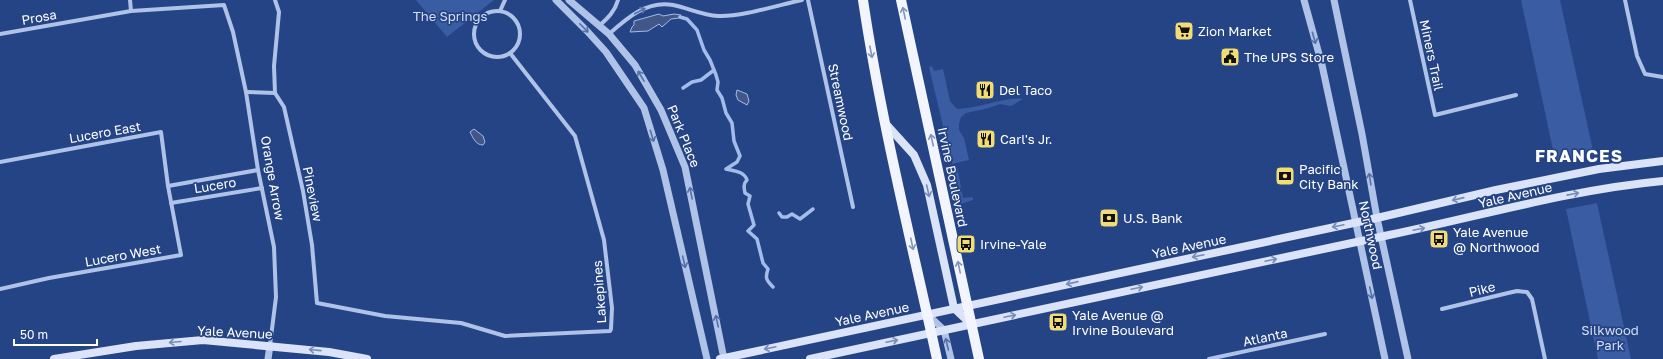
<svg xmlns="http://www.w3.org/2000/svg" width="1663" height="359" viewBox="0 0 1663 359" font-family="'Golos Text',sans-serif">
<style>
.green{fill:#395ca2}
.water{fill:#415787;stroke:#a4bce9}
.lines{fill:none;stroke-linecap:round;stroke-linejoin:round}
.stream{stroke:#a4bce9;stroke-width:3.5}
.minor{stroke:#afc3e8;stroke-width:4}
.tertiary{stroke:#afc3e8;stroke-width:7}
.secondary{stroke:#dae3f7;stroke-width:8}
.primary{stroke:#f2f5fe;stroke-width:10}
.oneway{stroke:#5570a8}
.oneway2{stroke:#8194bb}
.oneway3{stroke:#768cb8}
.labels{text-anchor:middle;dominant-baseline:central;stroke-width:3.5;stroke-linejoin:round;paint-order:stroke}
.park-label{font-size:13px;fill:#d3dff6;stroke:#254485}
.street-label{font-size:13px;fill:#fff;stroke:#254485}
.poi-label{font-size:13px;fill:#fff;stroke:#254485;text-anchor:start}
.district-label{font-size:17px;font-weight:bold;letter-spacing:1px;fill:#fff;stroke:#254485}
</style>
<rect width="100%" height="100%" fill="#254485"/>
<g class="green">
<polygon points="416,0 494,0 447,37"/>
<polygon points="1521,0 1560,0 1594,155 1556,164"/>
<path d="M 932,66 L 934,71 L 943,69 L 950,101 L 957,109 C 978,109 1006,96 1023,99 L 1011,106 L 1000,104 L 989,108 L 966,113 L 961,117 L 959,124 L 959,130 L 964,138 L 969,160 L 952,164 L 929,67 Z"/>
<polygon points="957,166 963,198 973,197 973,200 960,204 952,167"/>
<polygon points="1597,203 1631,359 1598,359 1566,209"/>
</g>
<g class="water">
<polygon points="659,14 663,16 674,14 681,15 679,18 671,19 662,27 659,24 648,31 630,32 632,27 634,25 634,21"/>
<polygon points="737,90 747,94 749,101 747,105 738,100 736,95"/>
<path d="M 474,129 L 483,136 L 485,142 L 483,145 C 476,145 473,138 470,132 Z"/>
</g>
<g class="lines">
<g class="stream">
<path d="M 680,17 L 687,19 L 697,30 L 704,50 L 710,60 L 716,75 L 718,82 L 717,90 L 722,98 L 726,113 L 732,123 L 734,141 L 740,156 L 737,162 L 726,169 C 734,171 744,171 747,180 C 743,184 744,188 745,193 L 750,196 L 748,204 L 754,225 L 748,231 L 757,239 L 763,263 L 768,269 C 765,278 766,280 773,287"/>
<polyline points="683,88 692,82 701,80 714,70"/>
<polyline points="779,213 782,217 787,217 792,214 800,219 813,209"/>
</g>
<g class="minor">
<polyline points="130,0 131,11"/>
<polyline points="275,0 279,12 274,66 275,93 284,107 303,191 312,245 317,303 385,316 461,323 505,336 610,331 611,329 612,308 604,240 575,136 510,53"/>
<polyline points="808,0 853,207"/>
<polyline points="1410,0 1435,115 1516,95"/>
<polyline points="1625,0 1637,56 1645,74 1663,77"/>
<polyline points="500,11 505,0"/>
<circle cx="497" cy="34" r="23"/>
<path d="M 600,25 C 608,18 615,11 618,0"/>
<polyline points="0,34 131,11 224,5 233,32 246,92 258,170 274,247 276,297 270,345"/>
<path d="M 609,34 C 627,18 647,0 673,5 C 688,8 702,15 718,16 C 741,17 779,5 802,0"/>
<polyline points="246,92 275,93"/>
<polyline points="0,162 161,132 168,186 181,255 49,278 0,289"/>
<polyline points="168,186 258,170"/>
<polyline points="171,203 262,188"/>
<polyline points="1442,309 1508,293 1517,291 1527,292 1532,299 1545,359"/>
<polyline points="1209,359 1325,334"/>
</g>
<g class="tertiary">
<polyline points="556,0 587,31 606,52 644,108 663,170 707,359"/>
<polyline points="569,0 609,34 635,65 661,110 685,167 724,359"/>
<polyline points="1304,0 1322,65 1385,359"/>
<polyline points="1334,0 1362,134 1377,218 1408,359"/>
<polyline points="927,314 944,330 951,359"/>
<polyline points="268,359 270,345"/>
</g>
<g class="secondary">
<polyline points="885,123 914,155 927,185 954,308 971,324"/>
<polyline points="54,359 136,346 203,340 329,352 367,359"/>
<polyline points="720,359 1377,218 1496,190 1599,169 1663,161"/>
<path d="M 810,359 C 1000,317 1190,278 1380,237 C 1474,218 1567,190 1663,181"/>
</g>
<g class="primary">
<path d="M 863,0 C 881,121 911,240 937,359"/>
<polyline points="901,0 979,359"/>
</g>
</g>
<defs><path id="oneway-shaft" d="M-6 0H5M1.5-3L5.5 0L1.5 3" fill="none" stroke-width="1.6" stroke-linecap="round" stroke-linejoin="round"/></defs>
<g class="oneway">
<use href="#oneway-shaft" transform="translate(640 11) rotate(-28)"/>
<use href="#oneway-shaft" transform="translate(584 28) rotate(45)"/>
<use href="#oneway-shaft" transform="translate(1314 38) rotate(74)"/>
<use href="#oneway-shaft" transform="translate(641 76) rotate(-121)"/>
<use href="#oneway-shaft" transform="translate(652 136) rotate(73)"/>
<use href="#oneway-shaft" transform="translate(1370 179) rotate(-99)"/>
<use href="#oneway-shaft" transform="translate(691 193) rotate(-101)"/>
<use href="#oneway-shaft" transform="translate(684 262) rotate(77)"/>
<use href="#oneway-shaft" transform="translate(1371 293) rotate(78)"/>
<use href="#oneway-shaft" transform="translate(717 321) rotate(-102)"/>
<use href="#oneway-shaft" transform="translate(947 344) rotate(-103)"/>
</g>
<g class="oneway2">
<use href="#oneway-shaft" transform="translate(904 13) rotate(-102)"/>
<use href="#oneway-shaft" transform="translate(871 52) rotate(79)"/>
<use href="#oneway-shaft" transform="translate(932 140) rotate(-102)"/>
<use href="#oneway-shaft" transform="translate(912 244) rotate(78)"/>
<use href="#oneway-shaft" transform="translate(959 267) rotate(-102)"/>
</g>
<g class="oneway3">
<use href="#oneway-shaft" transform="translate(928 191) rotate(77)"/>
<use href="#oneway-shaft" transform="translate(1573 194) rotate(-11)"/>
<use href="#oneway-shaft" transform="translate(1458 199) rotate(167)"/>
<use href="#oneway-shaft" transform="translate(1338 226) rotate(168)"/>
<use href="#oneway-shaft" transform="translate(1419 229) rotate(-12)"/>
<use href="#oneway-shaft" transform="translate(1198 256) rotate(168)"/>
<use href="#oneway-shaft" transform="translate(1271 260) rotate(-12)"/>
<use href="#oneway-shaft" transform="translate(1072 283) rotate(167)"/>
<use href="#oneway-shaft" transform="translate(1137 288) rotate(-12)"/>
<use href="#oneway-shaft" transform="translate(1010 316) rotate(-12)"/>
<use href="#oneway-shaft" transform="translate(892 341) rotate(-12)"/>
<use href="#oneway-shaft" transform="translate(175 342) rotate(175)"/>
<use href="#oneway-shaft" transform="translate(770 348) rotate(168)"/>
<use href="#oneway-shaft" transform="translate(315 350) rotate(-174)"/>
</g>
<defs>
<g id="supermarket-square" transform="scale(1)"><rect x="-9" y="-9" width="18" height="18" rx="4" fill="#f2dc74" stroke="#254485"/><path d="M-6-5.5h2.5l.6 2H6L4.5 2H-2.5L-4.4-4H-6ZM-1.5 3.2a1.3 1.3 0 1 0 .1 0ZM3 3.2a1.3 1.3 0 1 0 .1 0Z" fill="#111"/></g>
<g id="civic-square" transform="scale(1)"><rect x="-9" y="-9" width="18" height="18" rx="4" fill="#f2dc74" stroke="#254485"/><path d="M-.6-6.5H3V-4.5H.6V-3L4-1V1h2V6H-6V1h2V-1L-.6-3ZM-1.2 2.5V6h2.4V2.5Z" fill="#111"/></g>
<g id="restaurant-square" transform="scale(1)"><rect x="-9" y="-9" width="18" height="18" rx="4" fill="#f2dc74" stroke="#254485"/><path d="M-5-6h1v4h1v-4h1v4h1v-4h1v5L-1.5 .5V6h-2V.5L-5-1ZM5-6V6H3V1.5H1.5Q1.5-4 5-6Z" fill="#111"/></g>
<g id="bank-square" transform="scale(1)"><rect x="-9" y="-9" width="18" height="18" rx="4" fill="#f2dc74" stroke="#254485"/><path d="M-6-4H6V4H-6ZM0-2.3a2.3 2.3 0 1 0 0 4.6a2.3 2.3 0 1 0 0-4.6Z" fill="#111"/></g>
<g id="bus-square" transform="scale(1)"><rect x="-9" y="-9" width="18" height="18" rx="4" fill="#f2dc74" stroke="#254485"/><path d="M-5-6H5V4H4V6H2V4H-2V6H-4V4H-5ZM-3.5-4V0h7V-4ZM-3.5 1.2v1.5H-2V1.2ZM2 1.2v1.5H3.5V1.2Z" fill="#111"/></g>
</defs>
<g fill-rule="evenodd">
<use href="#supermarket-square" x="1184" y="31"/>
<use href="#civic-square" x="1230" y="57"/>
<use href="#restaurant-square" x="985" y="90"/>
<use href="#restaurant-square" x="986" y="139"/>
<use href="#bank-square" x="1285" y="176"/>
<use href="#bank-square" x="1109" y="218"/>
<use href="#bus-square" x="1439" y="239"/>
<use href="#bus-square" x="966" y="244"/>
<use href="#bus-square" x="1058" y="322"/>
</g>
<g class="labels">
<g class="park-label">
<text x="450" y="16">The Springs</text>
<text x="1610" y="330">Silkwood<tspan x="1610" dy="15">Park</tspan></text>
</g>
<g class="street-label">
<text transform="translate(39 17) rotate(-10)">Prosa</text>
<text transform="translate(1432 55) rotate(78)">Miners Trail</text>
<text transform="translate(841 102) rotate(78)">Streamwood</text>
<text transform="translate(105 132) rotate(-10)">Lucero East</text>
<text transform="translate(684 136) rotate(68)">Park Place</text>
<text transform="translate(953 177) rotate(78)">Irvine Boulevard</text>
<text transform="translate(273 178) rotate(80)">Orange Arrow</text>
<text transform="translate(215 185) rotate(-9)">Lucero</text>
<text transform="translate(313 194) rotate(79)">Pineview</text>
<text transform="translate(1515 195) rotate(-13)">Yale Avenue</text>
<text transform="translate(1371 235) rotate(78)">Northwood</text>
<text transform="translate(1189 246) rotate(-12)">Yale Avenue</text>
<text transform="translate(123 255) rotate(-10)">Lucero West</text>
<text transform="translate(1482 289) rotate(-14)">Pike</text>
<text transform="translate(599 292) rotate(-94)">Lakepines</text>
<text transform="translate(872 314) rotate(-12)">Yale Avenue</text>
<text transform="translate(235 332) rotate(3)">Yale Avenue</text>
<text transform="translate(1265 337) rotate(-12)">Atlanta</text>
</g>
<g class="poi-label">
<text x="1198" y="31">Zion Market</text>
<text x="1244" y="57">The UPS Store</text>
<text x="999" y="90">Del Taco</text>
<text x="1000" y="139">Carl's Jr.</text>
<text x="1299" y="169">Pacific<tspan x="1299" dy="15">City Bank</tspan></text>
<text x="1123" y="218">U.S. Bank</text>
<text x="1453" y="232">Yale Avenue<tspan x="1453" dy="15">@ Northwood</tspan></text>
<text x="980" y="244">Irvine-Yale</text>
<text x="1072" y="315">Yale Avenue @<tspan x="1072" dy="15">Irvine Boulevard</tspan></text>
</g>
<g class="district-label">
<text x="1579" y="155">FRANCES</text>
</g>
</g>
<path d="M14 339v6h83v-6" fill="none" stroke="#ffffff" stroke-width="2"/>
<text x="20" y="339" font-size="12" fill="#ffffff" stroke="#254485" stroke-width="3" paint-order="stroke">50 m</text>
</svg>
